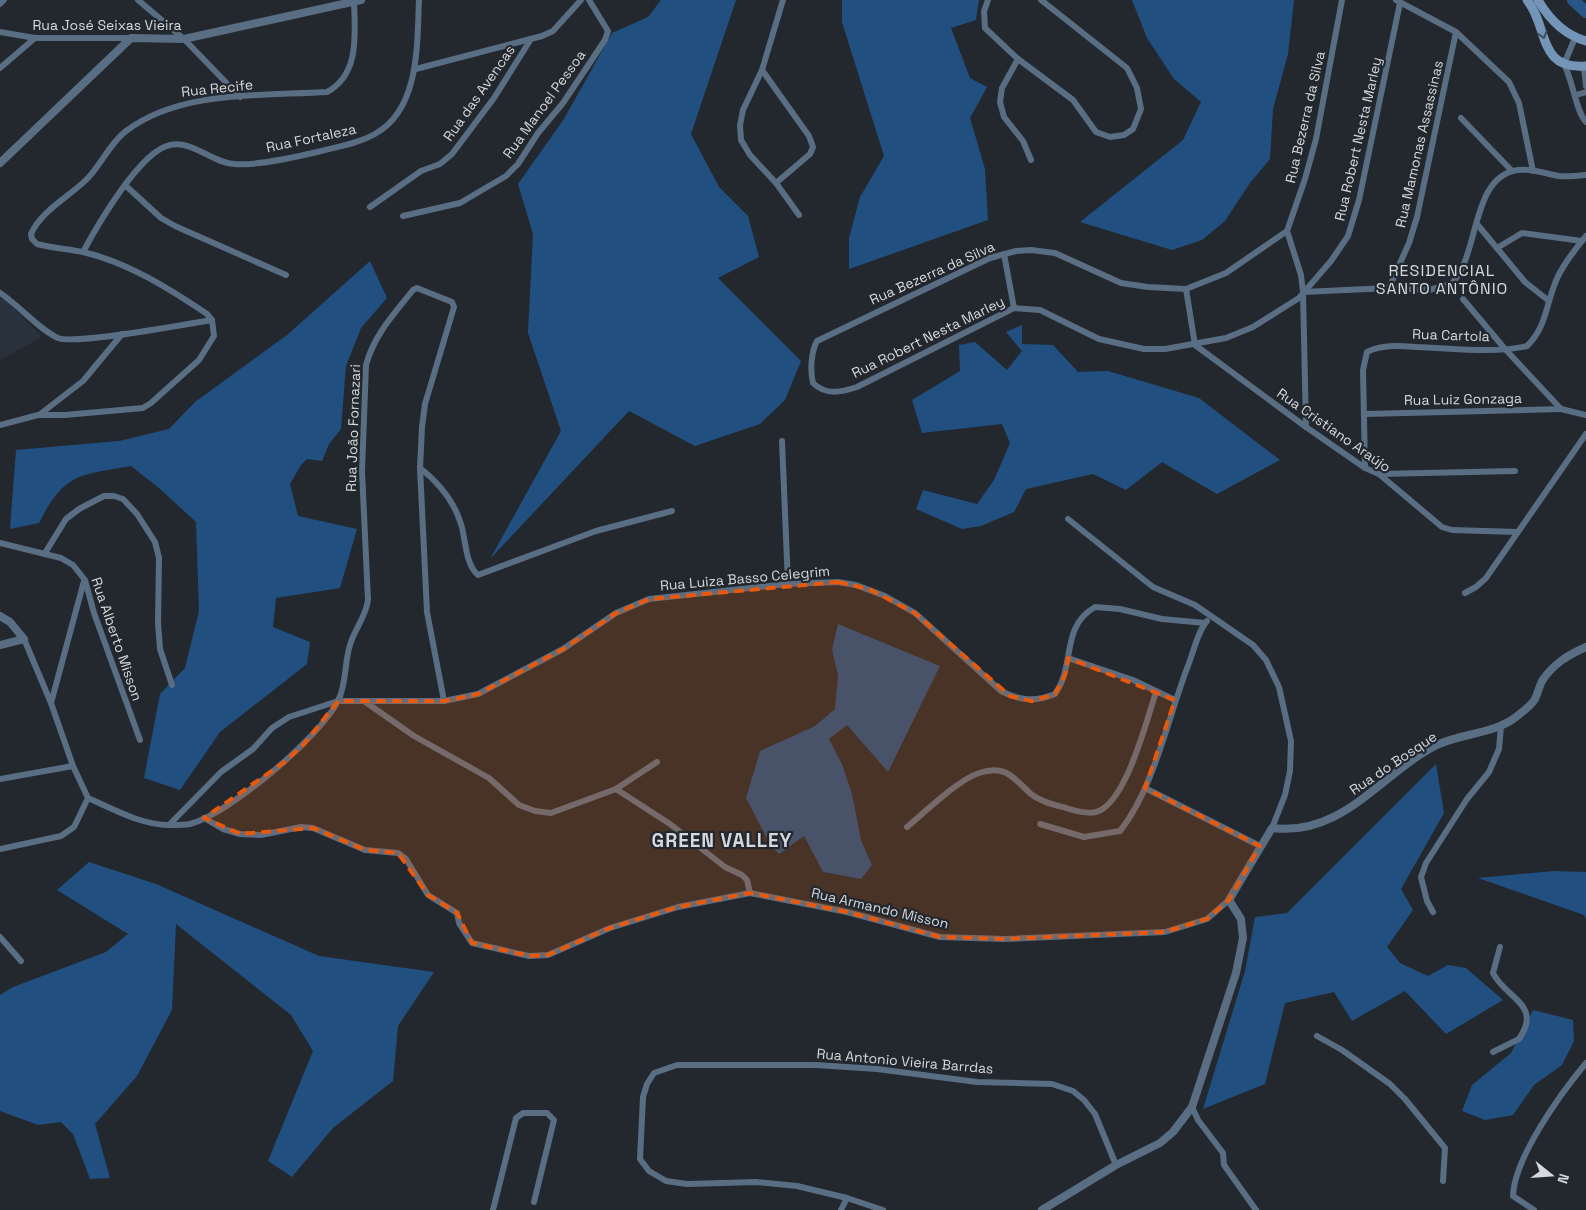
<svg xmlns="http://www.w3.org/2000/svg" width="1586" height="1210" viewBox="0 0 1586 1210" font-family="'Space Grotesk',sans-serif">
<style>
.built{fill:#28313c}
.forest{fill:#215080}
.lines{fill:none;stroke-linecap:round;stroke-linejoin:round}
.river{stroke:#285787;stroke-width:12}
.minor{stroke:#596d83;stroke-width:6}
.tertiary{stroke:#596d83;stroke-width:8}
.secondary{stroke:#7494b8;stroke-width:9}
.oneway{stroke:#3f4e5e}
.marked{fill:#e8590c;fill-opacity:0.2;stroke:#e8590c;stroke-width:4;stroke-dasharray:10 6;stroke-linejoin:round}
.labels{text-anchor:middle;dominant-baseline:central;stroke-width:4.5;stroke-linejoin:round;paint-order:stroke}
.street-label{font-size:14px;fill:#d5d9dd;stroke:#22282e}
.quarter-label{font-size:16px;letter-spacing:1px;fill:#d5d9dd;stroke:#22282e}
.district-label{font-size:19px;font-weight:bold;letter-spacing:1px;fill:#d5d9dd;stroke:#22282e}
</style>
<rect width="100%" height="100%" fill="#22282e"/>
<polygon class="built" points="0,298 7,301 42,337 0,360"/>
<g class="forest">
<polygon points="661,0 736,0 691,134 719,187 748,216 759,257 718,278 801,361 785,400 760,424 695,446 629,411 490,559 561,431 528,333 533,234 518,184 564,119 612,33 648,17"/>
<polygon points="842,0 979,0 976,20 951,28 970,78 987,87 970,118 985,169 988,220 849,269 849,238 860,197 884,156 842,22"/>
<polygon points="1132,0 1294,0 1288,54 1273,109 1270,159 1250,183 1225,221 1202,240 1172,250 1080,222 1183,140 1201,102 1174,79 1147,38"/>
<path d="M 370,261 L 387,298 L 361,328 L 346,366 L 341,429 L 329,444 L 322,461 L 307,459 L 301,465 L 290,484 L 298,516 L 357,529 L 340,588 L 276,598 L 273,627 L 310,642 L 307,664 L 220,732 L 180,790 L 144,778 L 160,694 L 185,668 L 199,611 L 196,522 L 159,488 L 131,466 C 79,475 64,473 39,523 L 10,529 L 16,450 L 119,441 L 169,429 L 195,402 L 287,335 Z"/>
<polygon points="1022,325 1022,344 1053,345 1078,372 1108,371 1199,398 1280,460 1217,494 1162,462 1126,490 1093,474 1026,489 1014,512 981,526 962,529 916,509 923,490 977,504 994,480 1010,443 1002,424 922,433 912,400 960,371 959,345 975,342 1007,370 1022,351 1006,332"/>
<polygon points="838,624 940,666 888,772 847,725 829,739 842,764 852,794 861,840 872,865 861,879 823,872 804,836 779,854 771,846 746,798 760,751 815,726 835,709 838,675 832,650"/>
<polygon points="1436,764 1444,813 1401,889 1413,910 1387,947 1400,963 1428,976 1448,965 1466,968 1503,1000 1446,1034 1405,991 1352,1021 1334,992 1285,1003 1265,1084 1203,1109 1245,971 1255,917 1287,913"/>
<polygon points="89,862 156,884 319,956 434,972 398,1026 393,1081 333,1128 292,1177 268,1161 313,1051 291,1015 176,924 172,1010 137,1076 95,1124 110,1178 90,1179 73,1134 61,1122 38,1125 0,1111 0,995 13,987 106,952 128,934 57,890"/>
<polygon points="1554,871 1586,872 1586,919 1584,915 1478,878"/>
<polygon points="1533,1010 1573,1020 1574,1041 1562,1065 1534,1085 1513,1115 1485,1120 1462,1111 1472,1085 1511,1053"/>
</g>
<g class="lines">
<polyline class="river" points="1573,0 1586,12"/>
<g class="minor">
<polyline points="138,0 184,39 240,97"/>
<polyline points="783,0 762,70 743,110 740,125 741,140 750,155 776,183 799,215"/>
<polyline points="988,0 984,11 985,28 1018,59 1073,100 1096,132 1110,137 1124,135 1133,129 1141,109 1137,88 1127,68 1041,0"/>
<path d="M 1342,0 L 1316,139 L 1305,179 L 1287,231 L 1226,273 L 1186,289 L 1148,287 L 1121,283 L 1055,253 L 1031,250 L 1016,251 L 990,258 L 817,341 C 811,352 810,371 813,383 C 826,396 842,392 857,387 L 1014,308 L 1040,310 L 1099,339 L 1144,349 L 1165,349 L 1226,338 L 1253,327 L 1299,298 L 1331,261 L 1348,236 L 1359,200 L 1400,3"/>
<polyline points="1396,0 1456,32 1509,82 1519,103 1533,171"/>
<polyline points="0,4 4,0"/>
<polyline points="0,32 35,38 131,38"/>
<path d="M 1575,38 L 1564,64 C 1573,81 1576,112 1586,122"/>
<polyline points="1018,59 1002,88 1000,102 1004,117 1023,141 1031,160"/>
<polyline points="1584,67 1586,86"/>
<polyline points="0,68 35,38"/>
<polyline points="416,69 542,36 553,31 581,0"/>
<polyline points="762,70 809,136 813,147 810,154 776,183"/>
<polyline points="1576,95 1586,92"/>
<polyline points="1461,118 1512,171"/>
<polyline points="125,185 161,218 175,226 286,275"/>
<polyline points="370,207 421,171 440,164 452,154 494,98 531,39"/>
<polyline points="403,216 460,203 506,176 518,164 538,133 563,103 605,40 608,31 589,0"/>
<polyline points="1477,224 1525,282 1549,301"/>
<polyline points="1287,231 1301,275 1303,292 1306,427"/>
<polyline points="1497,248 1522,233 1582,241"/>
<path d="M 83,252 C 97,226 140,151 170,145 C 193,140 212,163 234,164 C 255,166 296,157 317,152 C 336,147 357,144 375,134 C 420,109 417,44 419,0"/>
<polyline points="1004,254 1014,308"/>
<polyline points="1389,288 1409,243 1417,217 1456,32"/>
<polyline points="1186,289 1195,345 1306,427 1365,468 1379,474 1442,527 1452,530 1517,532"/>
<path d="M 1303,292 L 1389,288 L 1429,290 L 1451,284 C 1480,257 1470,176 1518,170 C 1532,168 1546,174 1559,176 C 1568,177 1577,176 1586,175"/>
<path d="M 0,293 C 20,306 38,329 58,338 C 75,345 187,324 212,320"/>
<polyline points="1463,299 1505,349 1561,409 1586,415"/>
<polyline points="1365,414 1561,409"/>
<polyline points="39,415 83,381 122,334"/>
<path d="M 0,425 L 38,415 L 65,415 L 143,408 L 151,403 L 199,360 L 214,336 L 212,320 L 207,314 C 170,289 127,262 83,252 C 68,249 53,248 37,244 L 32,239 L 31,234 C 42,210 69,197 87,179 C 101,165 110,143 126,131 C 180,90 262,96 327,92 C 360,74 355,34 354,1"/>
<polyline points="782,441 788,584"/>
<path d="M 1365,468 L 1363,370 L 1367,352 C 1382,344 1401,346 1417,347 C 1452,348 1493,354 1527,346 C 1545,329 1546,307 1554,286 C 1560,268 1574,251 1586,236"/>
<polyline points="1379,474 1515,471"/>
<polyline points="1068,519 1153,587 1195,605 1253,645 1266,660 1279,687 1291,741 1290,771 1285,795 1272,828"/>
<polyline points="0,543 61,558 73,565 85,580 94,613 140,740"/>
<polyline points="45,553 66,519 79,509 104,496 114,496 123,499 137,514 155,542 159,558 158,623 160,649 172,685"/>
<polyline points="1465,593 1476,587 1486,578 1586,434"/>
<polyline points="1068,658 1133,680 1175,700"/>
<polyline points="364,701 414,736 489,778 519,805 535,811 551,813 616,789 657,762"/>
<path d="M 444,701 L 427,612 L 420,468 C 439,483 454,501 461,524 C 466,540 465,564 478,575 L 596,531 L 672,511"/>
<polyline points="51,703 84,581"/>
<polyline points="0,779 73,766"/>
<polyline points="1145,788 1260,846"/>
<polyline points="616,789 670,824 725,867 742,875 747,880 750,893"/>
<path d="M 88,798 C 113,809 143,826 171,825 C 177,825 184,825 190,824 C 229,814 320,737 338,701 C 347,684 344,660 351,642 C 356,627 366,616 368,600 L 362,471 L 366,365 C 374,335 394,314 413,290 L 417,288 L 452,302 L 454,307 L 425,404 L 422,427 L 420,468"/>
<polyline points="204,818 223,829 240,834 261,835 301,827 313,828 365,850 398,853 406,859 428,895 457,913 459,923 472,943 529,956 548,955 610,928 678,907 750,893 847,912 940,937 1005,939 1165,932 1207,919 1229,900"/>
<path d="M 1040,824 L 1084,837 L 1120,831 C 1154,789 1169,714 1189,663 C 1194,650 1198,631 1207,621"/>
<path d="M 169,825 L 221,772 L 253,749 L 272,728 L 289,717 L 338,701 L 444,701 L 478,694 L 563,649 L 616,613 L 649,599 L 788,584 L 838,582 L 856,585 L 885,596 L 915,613 L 1001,691 C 1020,701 1036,702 1055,694 C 1076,665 1060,627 1095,607 L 1120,609 L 1162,619 L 1205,623"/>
<path d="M 907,827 C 925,812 958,780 979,773 C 1007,764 1014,779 1031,794 C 1041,802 1055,805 1066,808 C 1074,811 1088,814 1096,812 C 1126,804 1147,719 1156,692"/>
<polyline points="0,849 61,836 74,827 88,798 73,766 51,703 24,639"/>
<polyline points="1433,912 1427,901 1421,877 1426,863 1467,799 1489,772 1499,749 1501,726"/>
<polyline points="0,937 21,961"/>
<polyline points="1317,1036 1342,1050 1390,1084 1405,1099 1445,1148 1443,1181"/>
<path d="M 1493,1052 L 1519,1039 C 1543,1004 1505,998 1493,973 L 1500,947"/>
<polyline points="1192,1107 1198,1120 1223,1153 1224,1165 1256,1210"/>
<polyline points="493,1210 516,1118 523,1113 547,1113 554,1120 534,1202"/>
<polyline points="841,1210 847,1198"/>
<polyline points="883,1210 847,1198 797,1186 756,1182 687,1184 666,1181 649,1171 640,1159 643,1097 647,1084 654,1073 677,1065 816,1065 877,1069 977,1082 1052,1084 1073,1091 1084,1100 1095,1114 1116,1165"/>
<path d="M 1534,1210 L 1513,1196 C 1514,1158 1561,1093 1586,1063"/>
</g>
<g class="tertiary">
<polyline points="0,163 131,38 184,39 361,0"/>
<polyline points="0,616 10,622 24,639 0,645"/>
<path d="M 1042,1210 L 1116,1165 L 1160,1143 L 1173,1132 L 1192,1107 L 1236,973 L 1243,938 L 1241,919 L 1229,900 L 1272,828 C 1343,837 1381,773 1437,745 C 1462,733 1494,734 1516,717 C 1522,712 1531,706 1535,699 C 1538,693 1539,687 1542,681 C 1553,664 1568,655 1586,647"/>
</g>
<g class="secondary">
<path d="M 1527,0 C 1549,27 1537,70 1586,66"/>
<path d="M 1538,0 C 1549,19 1565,35 1586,41"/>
</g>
</g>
<defs><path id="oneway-chevron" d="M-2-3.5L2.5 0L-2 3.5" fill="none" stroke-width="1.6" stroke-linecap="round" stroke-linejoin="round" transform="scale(1.25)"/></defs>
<use class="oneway" href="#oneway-chevron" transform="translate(1543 35) rotate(74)"/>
<path class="marked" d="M 838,582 L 869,589 L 915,613 L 1010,696 L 1032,701 L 1055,694 L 1065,675 L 1068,658 L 1175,700 L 1145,788 L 1260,846 L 1229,900 L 1207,919 L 1165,932 L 1005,939 L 940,937 L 847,912 L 750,893 L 678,907 L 610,928 L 548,955 L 529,956 L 472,943 L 457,913 L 428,895 L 398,853 L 365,850 L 313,828 L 240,834 L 204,818 L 283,763 L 304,744 L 338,701 L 444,701 L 478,694 L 563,649 L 616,613 L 649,599 Z"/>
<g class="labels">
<g class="street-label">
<text x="107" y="25">Rua José Seixas Vieira</text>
<text transform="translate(217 88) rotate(-6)">Rua Recife</text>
<text transform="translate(479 93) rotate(-55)">Rua das Avencas</text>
<text transform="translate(544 104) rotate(-54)">Rua Manoel Pessoa</text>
<text transform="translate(1305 117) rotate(-77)">Rua Bezerra da Silva</text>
<text transform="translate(311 138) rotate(-12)">Rua Fortaleza</text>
<text transform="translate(1358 139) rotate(-77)">Rua Robert Nesta Marley</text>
<text transform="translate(1419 144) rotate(-77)">Rua Mamonas Assassinas</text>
<text transform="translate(932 273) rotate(-24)">Rua Bezerra da Silva</text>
<text transform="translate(1451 335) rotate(2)">Rua Cartola</text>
<text transform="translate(928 337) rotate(-26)">Rua Robert Nesta Marley</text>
<text transform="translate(1463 399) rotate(-1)">Rua Luiz Gonzaga</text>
<text transform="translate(353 428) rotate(-88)">Rua João Fornazari</text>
<text transform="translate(1334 430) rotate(35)">Rua Cristiano Araújo</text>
<text transform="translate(745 578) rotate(-5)">Rua Luiza Basso Celegrim</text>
<text transform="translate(117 639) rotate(71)">Rua Alberto Misson</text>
<text transform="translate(1393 763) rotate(-34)">Rua do Bosque</text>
<text transform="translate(880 908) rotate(13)">Rua Armando Misson</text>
<text transform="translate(905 1061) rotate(5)">Rua Antonio Vieira Barrdas</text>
</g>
<g class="quarter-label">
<text x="1442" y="270">RESIDENCIAL<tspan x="1442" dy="18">SANTO ANTÔNIO</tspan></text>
</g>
<g class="district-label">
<text x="722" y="840">GREEN VALLEY</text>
</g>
</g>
<g transform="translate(1551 1175) rotate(107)" stroke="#22282e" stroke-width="4" paint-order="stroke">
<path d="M0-4L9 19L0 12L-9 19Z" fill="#d5d9dd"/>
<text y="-8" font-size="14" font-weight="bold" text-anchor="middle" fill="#d5d9dd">N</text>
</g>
</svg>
